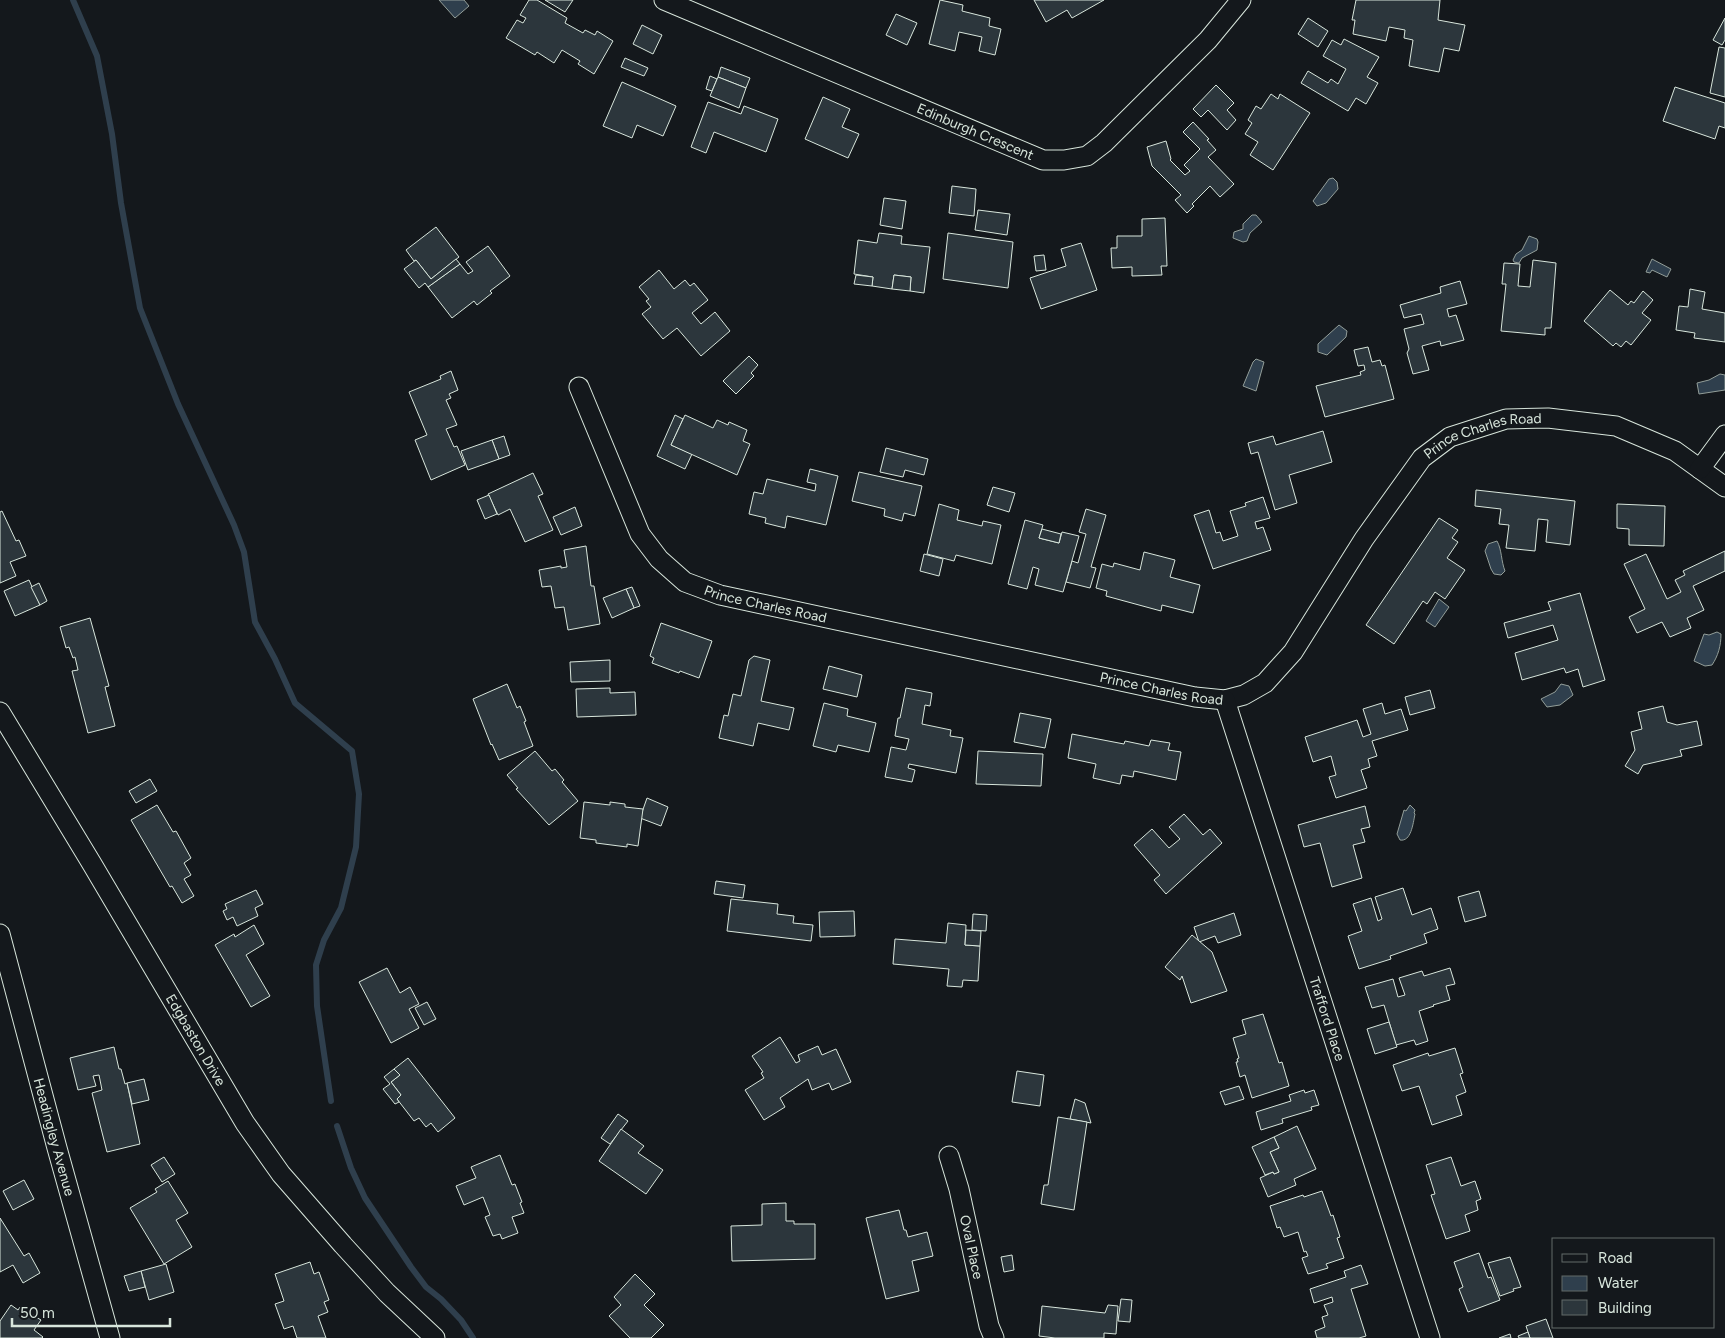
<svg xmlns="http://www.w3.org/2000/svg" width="1725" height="1338" viewBox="0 0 1725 1338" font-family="Figtree,sans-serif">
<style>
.water{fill:#2f3f4d;stroke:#939e99}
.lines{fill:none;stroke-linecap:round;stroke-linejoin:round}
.stream{stroke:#2f3f4d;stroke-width:6}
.building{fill:#2c363c;stroke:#d8e6dc}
.street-casing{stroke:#d8e6dc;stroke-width:21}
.street{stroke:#14181c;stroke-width:19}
.labels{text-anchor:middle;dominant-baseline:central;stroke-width:4;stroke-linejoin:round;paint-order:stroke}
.street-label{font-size:14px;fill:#d8e6dc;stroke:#14181c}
</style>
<rect width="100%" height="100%" fill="#14181c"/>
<g class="water">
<polygon points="439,0 464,0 469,6 455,18"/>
<polygon points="1333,178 1337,182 1338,189 1326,203 1317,206 1313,201 1329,179"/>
<polygon points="1252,215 1256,215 1262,222 1250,233 1247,241 1243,242 1233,238 1234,232 1243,229 1243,224"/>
<polygon points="1529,236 1537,239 1538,242 1537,250 1522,258 1519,263 1514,262 1513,260 1516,254 1522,250"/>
<polygon points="1652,259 1671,269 1667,277 1652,270 1650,273 1646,272"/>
<polygon points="1339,325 1347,331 1346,337 1327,355 1318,352 1318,344"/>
<polygon points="1256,359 1264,362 1256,391 1243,386 1253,362"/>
<polygon points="1720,374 1725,375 1725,390 1699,394 1697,383 1709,380"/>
<path d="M 1497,541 C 1502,550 1501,561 1505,571 L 1501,575 L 1494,574 L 1491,569 L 1485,551 L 1488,544 Z"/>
<polygon points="1439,599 1449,607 1435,627 1426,621"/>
<path d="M 1717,632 L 1721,634 C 1721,646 1718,656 1712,665 L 1705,666 L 1694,661 L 1704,634 L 1709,635 Z"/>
<polygon points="1561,684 1569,686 1573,695 1560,705 1547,707 1541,699 1555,692"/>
<path d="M 1410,805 L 1415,810 L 1414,813 L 1415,814 C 1413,824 1411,842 1400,840 L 1397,834 L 1404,810 L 1406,811 Z"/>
</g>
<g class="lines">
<g class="stream">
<polyline points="73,0 97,56 112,134 121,203 140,308 178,404 234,525 244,552 255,622 275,659 295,703 352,751 359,794 356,847 341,908 324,940 316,965 317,1006 331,1101"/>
<polyline points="337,1126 351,1168 365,1198 411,1267 426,1287 441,1299 461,1320 473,1338"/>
</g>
</g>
<g class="building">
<polygon points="529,0 537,0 567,18 565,23 583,33 585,30 595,35 597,31 613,41 594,74 578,64 580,61 562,50 554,63 537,52 535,55 506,38 517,20 523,23 526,18 520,15"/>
<polygon points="545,0 573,0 565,12"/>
<polygon points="940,0 963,5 962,11 990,18 989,26 1001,29 995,55 979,51 982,37 959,32 955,51 929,44"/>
<polygon points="1034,0 1104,0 1072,18 1067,10 1046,22"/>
<polygon points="1356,0 1440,0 1438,20 1465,25 1459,51 1444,48 1439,72 1409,66 1413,40 1404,38 1405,30 1389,27 1386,41 1353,34 1355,20 1352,20"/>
<polygon points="896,14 917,23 907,45 886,35"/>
<polygon points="1308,18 1328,31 1318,47 1298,34"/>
<polygon points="1725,18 1725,40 1722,45 1713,40"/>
<polygon points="642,25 662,35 653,54 633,44"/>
<polygon points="1344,39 1379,57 1367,77 1378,83 1366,104 1356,98 1348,111 1301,83 1308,71 1328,83 1331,79 1338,84 1346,69 1323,56 1332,40 1341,45"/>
<polygon points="1719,47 1725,48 1725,97 1710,93"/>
<polygon points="625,58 648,68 644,76 621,67"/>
<polygon points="721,67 750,78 746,88 718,77"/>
<polygon points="710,76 717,79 712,91 706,89"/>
<polygon points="718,77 746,88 739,108 710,96"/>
<polygon points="622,82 676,106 663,136 637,125 632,138 603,126"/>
<polygon points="1216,85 1234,103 1227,110 1236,120 1227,130 1208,110 1201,117 1193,109"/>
<polygon points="1675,87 1725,103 1725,128 1719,126 1715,139 1663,121"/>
<polygon points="1271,94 1278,99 1280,94 1310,113 1273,170 1250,155 1258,142 1245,134 1252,123 1248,120 1256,106 1261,109"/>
<polygon points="823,97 850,109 842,127 859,134 848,158 805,139"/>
<polygon points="708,102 741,114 744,106 778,119 766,152 714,132 706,153 691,147"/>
<polygon points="1193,122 1209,139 1207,140 1216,150 1208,157 1234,184 1220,197 1210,186 1192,204 1194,206 1187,213 1175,200 1181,195 1152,166 1147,147 1166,141 1171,159 1170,160 1185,175 1190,171 1184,165 1200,149 1183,132"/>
<polygon points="952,186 976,189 974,216 949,213"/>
<polygon points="884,198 906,201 902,229 880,225"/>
<polygon points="978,210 1010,214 1007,235 975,230"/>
<polygon points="1165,218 1167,266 1161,266 1162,275 1132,276 1132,267 1112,268 1111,248 1117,248 1117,236 1142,236 1142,219"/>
<polygon points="436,227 459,257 431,279 416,260 414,261 406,250"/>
<polygon points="879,233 902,236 901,244 930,247 924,293 910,291 911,277 894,275 892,289 872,286 873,277 854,274 858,240 877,243"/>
<polygon points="948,233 1013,242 1008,288 943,279"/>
<polygon points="1081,243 1097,290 1041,309 1030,278 1066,266 1061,249"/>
<polygon points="488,246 510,276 490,291 492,293 477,305 474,301 452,318 428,287 460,264 468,274 473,271 466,262"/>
<polygon points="1044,255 1046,270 1036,271 1034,256"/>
<polygon points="456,259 460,264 428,287 425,283 419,288 404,269 416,260 431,279"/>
<polygon points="1533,260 1556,263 1551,328 1545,328 1545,335 1501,331 1506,284 1502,284 1504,263 1520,264 1518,286 1530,287"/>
<polygon points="659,270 674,289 685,280 690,286 694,283 708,300 692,313 701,324 715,312 730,331 701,356 677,328 663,339 642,314 651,307 646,301 649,299 639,287"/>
<polygon points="856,275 873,277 872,286 854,284"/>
<polygon points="894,275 911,277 910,291 892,289"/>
<polygon points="1460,281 1467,304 1447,309 1449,317 1456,315 1464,340 1441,346 1440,341 1422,346 1429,370 1413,374 1407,353 1409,349 1404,329 1424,324 1421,314 1404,318 1400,305 1441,293 1440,287"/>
<polygon points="1690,289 1705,292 1702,309 1725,313 1725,342 1694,338 1695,333 1676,330 1679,306 1688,307"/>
<polygon points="1610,290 1628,305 1631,301 1634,303 1643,291 1653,300 1642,313 1651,320 1631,345 1626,341 1621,347 1616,343 1613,346 1584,321"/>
<polygon points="1368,347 1372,362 1380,360 1382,366 1385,365 1394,399 1325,417 1316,386 1361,375 1360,372 1365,370 1364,365 1358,366 1354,350"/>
<polygon points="749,356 758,365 751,373 754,376 736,394 723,381"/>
<polygon points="451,371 458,390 449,394 451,398 446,400 457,425 446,429 454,447 457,446 465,465 431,480 415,440 427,435 409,392 441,379 440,376"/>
<polygon points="675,415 683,419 671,445 692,454 685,469 657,456"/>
<polygon points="685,415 713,428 717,420 728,425 729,422 747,430 743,441 750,444 737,475 671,445"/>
<polygon points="1323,431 1332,462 1289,475 1297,503 1275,510 1258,452 1251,454 1248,443 1273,436 1276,445"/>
<polygon points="504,436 510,455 499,459 492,440"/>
<polygon points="492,440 499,459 468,470 461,451"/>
<polygon points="886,448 928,459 924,475 905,470 903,477 880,472"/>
<polygon points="810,469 838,476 826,525 787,516 785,528 765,523 766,518 749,514 754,492 763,494 767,479 815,491 816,484 807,482"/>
<polygon points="859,472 922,486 915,516 904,513 902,521 884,516 885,509 852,501"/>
<polygon points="533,473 543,494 538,496 553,530 525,542 510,509 498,515 488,494"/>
<polygon points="993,487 1015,493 1009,512 987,505"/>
<polygon points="1476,490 1575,501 1570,545 1546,542 1548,520 1538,519 1535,551 1506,548 1509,525 1499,524 1501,509 1475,506"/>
<polygon points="489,495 497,514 485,519 477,500"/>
<polygon points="1263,497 1270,518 1255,522 1257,529 1263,527 1271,550 1213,569 1194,515 1209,510 1216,533 1220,532 1223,541 1238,536 1230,511 1246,506 1245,503"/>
<polygon points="939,504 959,510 957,520 982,526 983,521 1001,525 992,564 956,555 954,561 927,554"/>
<polygon points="1617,504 1665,506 1664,546 1629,545 1629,529 1617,528"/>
<polygon points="575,507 582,526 561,535 553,517"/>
<polygon points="1086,509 1106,515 1091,567 1096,568 1090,588 1066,582 1072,561 1078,563 1086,534 1079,532"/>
<polygon points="2,511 16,541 19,540 26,556 10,562 16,576 0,583 0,512"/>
<polygon points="1439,518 1458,530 1452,538 1458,542 1447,558 1465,570 1445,599 1435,592 1427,604 1423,601 1394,644 1366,625"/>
<polygon points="1025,520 1043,525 1039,538 1059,543 1062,532 1079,536 1063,592 1035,585 1039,569 1033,567 1027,589 1008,584"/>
<polygon points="1042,529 1061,534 1059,543 1039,538"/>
<polygon points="586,546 591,586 594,586 600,624 568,630 564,607 555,608 551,586 542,587 539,570 561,566 561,568 567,567 564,550"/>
<polygon points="1725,551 1725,571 1693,586 1704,610 1687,618 1691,628 1670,637 1662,622 1637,633 1629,617 1645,609 1624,564 1646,554 1667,599 1681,592 1675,580 1685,575 1683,571"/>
<polygon points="1144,552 1175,560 1170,577 1200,585 1193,613 1162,605 1161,611 1106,596 1107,591 1096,588 1102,564 1113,567 1114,563 1140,570"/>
<polygon points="924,554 943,559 939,576 920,571"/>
<polygon points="29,580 40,605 15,616 4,591"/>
<polygon points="39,583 47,601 40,605 31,587"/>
<polygon points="632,587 640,606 634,608 626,589"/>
<polygon points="626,589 634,608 612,618 603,598"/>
<polygon points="1580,593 1605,680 1583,687 1578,669 1566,673 1564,668 1522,680 1515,653 1558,640 1553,625 1508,638 1504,623 1551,610 1548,602"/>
<polygon points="90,618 109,686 105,687 115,726 88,733 72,671 78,670 75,657 73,658 69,647 66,648 60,627"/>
<polygon points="661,623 712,641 699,678 680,671 679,673 652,663 654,658 650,656"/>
<polygon points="754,656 770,660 761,701 794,708 789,730 758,723 753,746 719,738 724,715 728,716 733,694 741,696 749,660"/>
<polygon points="610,660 610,681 571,682 570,662"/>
<polygon points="829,666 862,675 857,697 823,689"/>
<polygon points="507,684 517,708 520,706 526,721 524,722 533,746 499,760 492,744 491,745 473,699"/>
<polygon points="610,688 610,693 635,692 636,715 577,717 576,689"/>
<polygon points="906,688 932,693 930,706 925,705 922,724 951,730 950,736 963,738 956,773 909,764 908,768 915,770 912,782 885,777 891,747 906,750 909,739 895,736 898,718 900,718"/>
<polygon points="1430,690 1435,708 1410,715 1405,697"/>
<polygon points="824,703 848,709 847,716 876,723 869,752 838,745 836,752 813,746"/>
<polygon points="1382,703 1385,714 1401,709 1408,730 1372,741 1377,756 1368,759 1370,767 1361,770 1367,788 1336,798 1329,777 1336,775 1331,756 1313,762 1305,737 1357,720 1363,737 1371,734 1363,709"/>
<polygon points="1663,706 1667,722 1677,725 1697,721 1702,745 1680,750 1682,756 1643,765 1638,774 1625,766 1635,750 1631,732 1642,729 1638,712"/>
<polygon points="1020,713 1051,719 1045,748 1014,742"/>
<polygon points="1072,734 1124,744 1125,741 1149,746 1151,740 1170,743 1168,750 1181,752 1176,780 1134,771 1133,777 1122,775 1120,784 1093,778 1096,764 1068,758"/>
<polygon points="535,751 552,771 555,769 564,780 562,782 578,801 549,825 516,789 518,788 507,775"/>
<polygon points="978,751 1043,754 1041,786 976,784"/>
<polygon points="150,779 157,791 136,803 129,791"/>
<polygon points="647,798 668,807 661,826 640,818"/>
<polygon points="584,802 610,805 610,802 625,804 625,807 643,809 638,846 627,844 627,847 596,843 596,840 580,838"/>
<polygon points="157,805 173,832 176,831 191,858 184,863 191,875 184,879 194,896 182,903 172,886 170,887 131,820"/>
<polygon points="1365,806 1370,827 1361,829 1365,842 1353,845 1362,878 1332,887 1320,843 1304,847 1298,825"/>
<polygon points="1184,814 1203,835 1210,829 1222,843 1166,894 1154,880 1160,875 1134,845 1152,829 1169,848 1180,839 1169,827"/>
<polygon points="716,881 745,885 743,898 714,894"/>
<polygon points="1403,888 1412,915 1431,908 1438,929 1424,934 1427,943 1390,956 1391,959 1359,969 1348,936 1362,931 1353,904 1371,898 1378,921 1382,919 1375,897"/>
<polygon points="256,890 263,904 255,908 258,916 237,926 233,917 227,920 223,911 227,909 225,904"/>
<polygon points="1479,891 1486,916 1465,922 1458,897"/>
<polygon points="731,899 778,904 777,914 794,916 793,923 813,925 811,941 727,931"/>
<polygon points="854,911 855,936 820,937 819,912"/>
<polygon points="1234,913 1241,935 1218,943 1215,936 1199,942 1194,927"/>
<polygon points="973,914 987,915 986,931 972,930"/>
<polygon points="948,923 966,925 965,945 980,946 978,981 963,980 962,987 947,986 949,969 893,964 895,939 946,943"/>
<polygon points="254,925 264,944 246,955 270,996 251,1007 215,945 234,934 235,937"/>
<polygon points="966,930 981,931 980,946 965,945"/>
<polygon points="1192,935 1212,952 1227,991 1191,1003 1182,976 1180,980 1165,967"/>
<polygon points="387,968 400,993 410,987 419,1004 409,1009 419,1028 391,1043 359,982"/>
<polygon points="1450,968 1455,984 1446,986 1450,1000 1433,1005 1434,1006 1419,1011 1428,1041 1416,1045 1414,1040 1396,1045 1384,1005 1372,1008 1365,987 1393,979 1398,997 1405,995 1399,978 1422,971 1424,976"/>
<polygon points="427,1002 436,1019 424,1025 415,1008"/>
<polygon points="1263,1014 1279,1063 1282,1062 1289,1086 1252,1098 1245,1075 1240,1077 1236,1062 1238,1062 1237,1059 1239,1058 1233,1038 1246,1034 1242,1020"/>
<polygon points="1389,1022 1397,1047 1375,1054 1367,1029"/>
<polygon points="780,1037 796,1063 800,1061 798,1055 818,1046 822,1055 836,1049 851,1082 832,1090 829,1083 812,1090 808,1079 780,1098 785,1107 764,1120 745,1090 764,1078 761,1073 763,1072 752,1056"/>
<polygon points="114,1047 119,1069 121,1069 125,1084 127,1083 140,1144 107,1152 92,1093 102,1090 99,1075 93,1076 96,1086 78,1090 70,1058"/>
<polygon points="1455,1048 1463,1073 1460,1074 1466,1092 1456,1096 1462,1115 1432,1125 1419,1086 1402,1091 1393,1065 1428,1053 1429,1056"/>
<polygon points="408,1058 455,1118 438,1132 431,1123 426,1127 419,1118 414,1121 397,1099 401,1095 391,1082 400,1075 394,1069"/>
<polygon points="394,1069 400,1075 391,1082 401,1095 397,1099 399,1102 395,1104 383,1089 390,1084 384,1077"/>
<polygon points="1017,1071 1044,1075 1040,1106 1012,1102"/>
<polygon points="144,1079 149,1100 132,1104 127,1083"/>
<polygon points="1239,1086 1244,1099 1225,1105 1220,1092"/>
<polygon points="1304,1090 1305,1093 1314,1090 1319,1105 1311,1107 1312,1110 1282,1119 1283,1123 1261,1130 1256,1112 1291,1101 1289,1095"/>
<polygon points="1075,1099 1085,1103 1091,1123 1070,1119"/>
<polygon points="618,1114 628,1121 610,1144 601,1138"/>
<polygon points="1058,1117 1087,1122 1074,1210 1041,1204 1044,1185 1048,1185"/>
<polygon points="1297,1126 1316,1169 1294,1179 1296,1185 1268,1197 1260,1178 1273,1172 1274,1174 1279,1172 1270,1152 1279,1148 1274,1137"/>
<polygon points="621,1129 644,1146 638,1153 663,1170 646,1194 599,1161"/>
<polygon points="1274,1137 1279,1148 1270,1152 1279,1172 1274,1174 1273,1172 1265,1175 1252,1147"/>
<polygon points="500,1155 512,1185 515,1184 522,1202 520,1203 524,1213 512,1217 518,1233 502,1239 500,1234 493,1236 485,1217 490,1215 483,1197 464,1205 456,1186 476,1178 471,1167"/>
<polygon points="164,1157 175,1174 162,1182 151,1165"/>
<polygon points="1451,1157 1461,1186 1475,1181 1481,1199 1476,1201 1478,1210 1465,1215 1470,1231 1446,1239 1431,1195 1435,1194 1426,1165"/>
<polygon points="24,1180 34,1199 13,1210 3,1191"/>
<polygon points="168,1181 188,1213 176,1220 192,1247 164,1264 130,1208 157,1192 155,1189"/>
<polygon points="1322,1191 1331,1216 1333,1215 1340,1237 1337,1238 1344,1258 1326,1264 1328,1268 1308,1274 1302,1258 1308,1256 1306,1251 1304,1252 1298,1232 1284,1237 1280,1227 1277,1228 1270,1206 1303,1195 1304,1197"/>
<polygon points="786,1203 786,1221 794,1221 794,1224 815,1224 815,1259 732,1261 731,1226 762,1225 762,1204"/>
<polygon points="899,1210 904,1230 906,1230 908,1237 927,1232 933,1256 912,1261 919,1291 886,1299 866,1218"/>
<polygon points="0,1218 24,1256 29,1253 40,1273 23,1283 13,1265 0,1272"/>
<polygon points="1479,1253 1488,1278 1491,1277 1500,1300 1468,1312 1459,1289 1463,1287 1454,1262"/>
<polygon points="1012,1255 1014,1270 1004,1272 1001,1257"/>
<polygon points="1510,1257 1521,1287 1513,1289 1514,1291 1500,1296 1488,1263"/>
<polygon points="310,1262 314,1274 319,1272 329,1300 324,1302 328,1312 318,1316 326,1338 297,1338 293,1326 284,1329 275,1304 284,1301 275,1274"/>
<polygon points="166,1264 174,1292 149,1300 141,1271"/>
<polygon points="1361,1265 1368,1284 1351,1289 1366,1336 1359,1338 1317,1338 1315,1331 1325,1327 1322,1317 1328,1315 1324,1305 1333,1302 1332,1297 1314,1303 1310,1289 1346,1277 1344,1271"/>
<polygon points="141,1271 145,1287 129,1291 124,1276"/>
<polygon points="635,1274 655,1294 644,1305 664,1325 651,1338 630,1338 609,1316 621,1305 614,1297"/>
<polygon points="1121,1299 1132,1300 1130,1322 1118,1321"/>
<polygon points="11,1305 18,1310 20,1307 41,1320 34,1330 43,1337 42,1338 0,1338 0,1321"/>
<polygon points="1108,1305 1118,1306 1116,1334 1104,1333 1104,1338 1055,1338 1039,1336 1042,1306 1105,1313"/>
<polygon points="1546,1319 1553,1338 1530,1338 1526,1326"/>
<polygon points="1528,1332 1530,1338 1519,1338 1518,1336"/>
<polygon points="1510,1334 1511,1338 1499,1338"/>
</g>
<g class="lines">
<g class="street-casing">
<g id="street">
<path id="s1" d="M 664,0 L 1043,160 L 1064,160 L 1087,156 L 1104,143 L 1208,40 L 1241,0"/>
<path id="s2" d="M 579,387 L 640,534 L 659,559 L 685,582 L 720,595 L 1195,697 L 1225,700 L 1244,695 L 1265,683 L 1293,652 L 1364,539 L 1422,458 L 1450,437 L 1506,419 L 1548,418 L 1616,426 L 1675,451 L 1725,487"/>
<polyline points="1700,469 1725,435"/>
<path id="s3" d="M 1225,700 L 1430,1338"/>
<path id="s4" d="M 0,712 L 92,864 L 245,1123 L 281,1174 L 343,1245 L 387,1293 L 435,1338"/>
<path id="s5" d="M 0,934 L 57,1148 L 110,1338"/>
<path id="s6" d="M 949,1156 L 959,1189 L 989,1326 L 994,1338"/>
</g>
</g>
<use href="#street" class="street"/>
</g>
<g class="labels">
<g class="street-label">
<text stroke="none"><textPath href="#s1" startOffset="338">Edinburgh Crescent</textPath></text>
<text stroke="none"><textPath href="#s2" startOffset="1164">Prince Charles Road</textPath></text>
<text stroke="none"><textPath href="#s2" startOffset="309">Prince Charles Road</textPath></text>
<text stroke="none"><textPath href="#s2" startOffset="714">Prince Charles Road</textPath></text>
<text stroke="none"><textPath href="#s3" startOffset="335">Trafford Place</textPath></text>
<text stroke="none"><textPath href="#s4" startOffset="382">Edgbaston Drive</textPath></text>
<text stroke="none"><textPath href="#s5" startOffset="210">Headingley Avenue</textPath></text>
<text stroke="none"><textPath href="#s6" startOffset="94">Oval Place</textPath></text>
</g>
</g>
<rect x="1552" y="1238" width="162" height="90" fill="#14181c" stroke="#626a69"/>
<rect x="1562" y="1254" width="25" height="8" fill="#14181c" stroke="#626a69"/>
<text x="1598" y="1263" font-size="15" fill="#d8e6dc">Road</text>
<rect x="1562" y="1276" width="25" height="15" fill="#2f3f4d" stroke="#626a69"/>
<text x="1598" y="1288" font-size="15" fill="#d8e6dc">Water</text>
<rect x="1562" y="1300" width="25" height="15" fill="#2c363c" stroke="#626a69"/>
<text x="1598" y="1313" font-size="15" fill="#d8e6dc">Building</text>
<path d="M12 1318v8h158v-8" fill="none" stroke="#d8e6dc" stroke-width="2.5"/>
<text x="20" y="1318" font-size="15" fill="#d8e6dc" stroke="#14181c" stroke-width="4" paint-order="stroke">50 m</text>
</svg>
